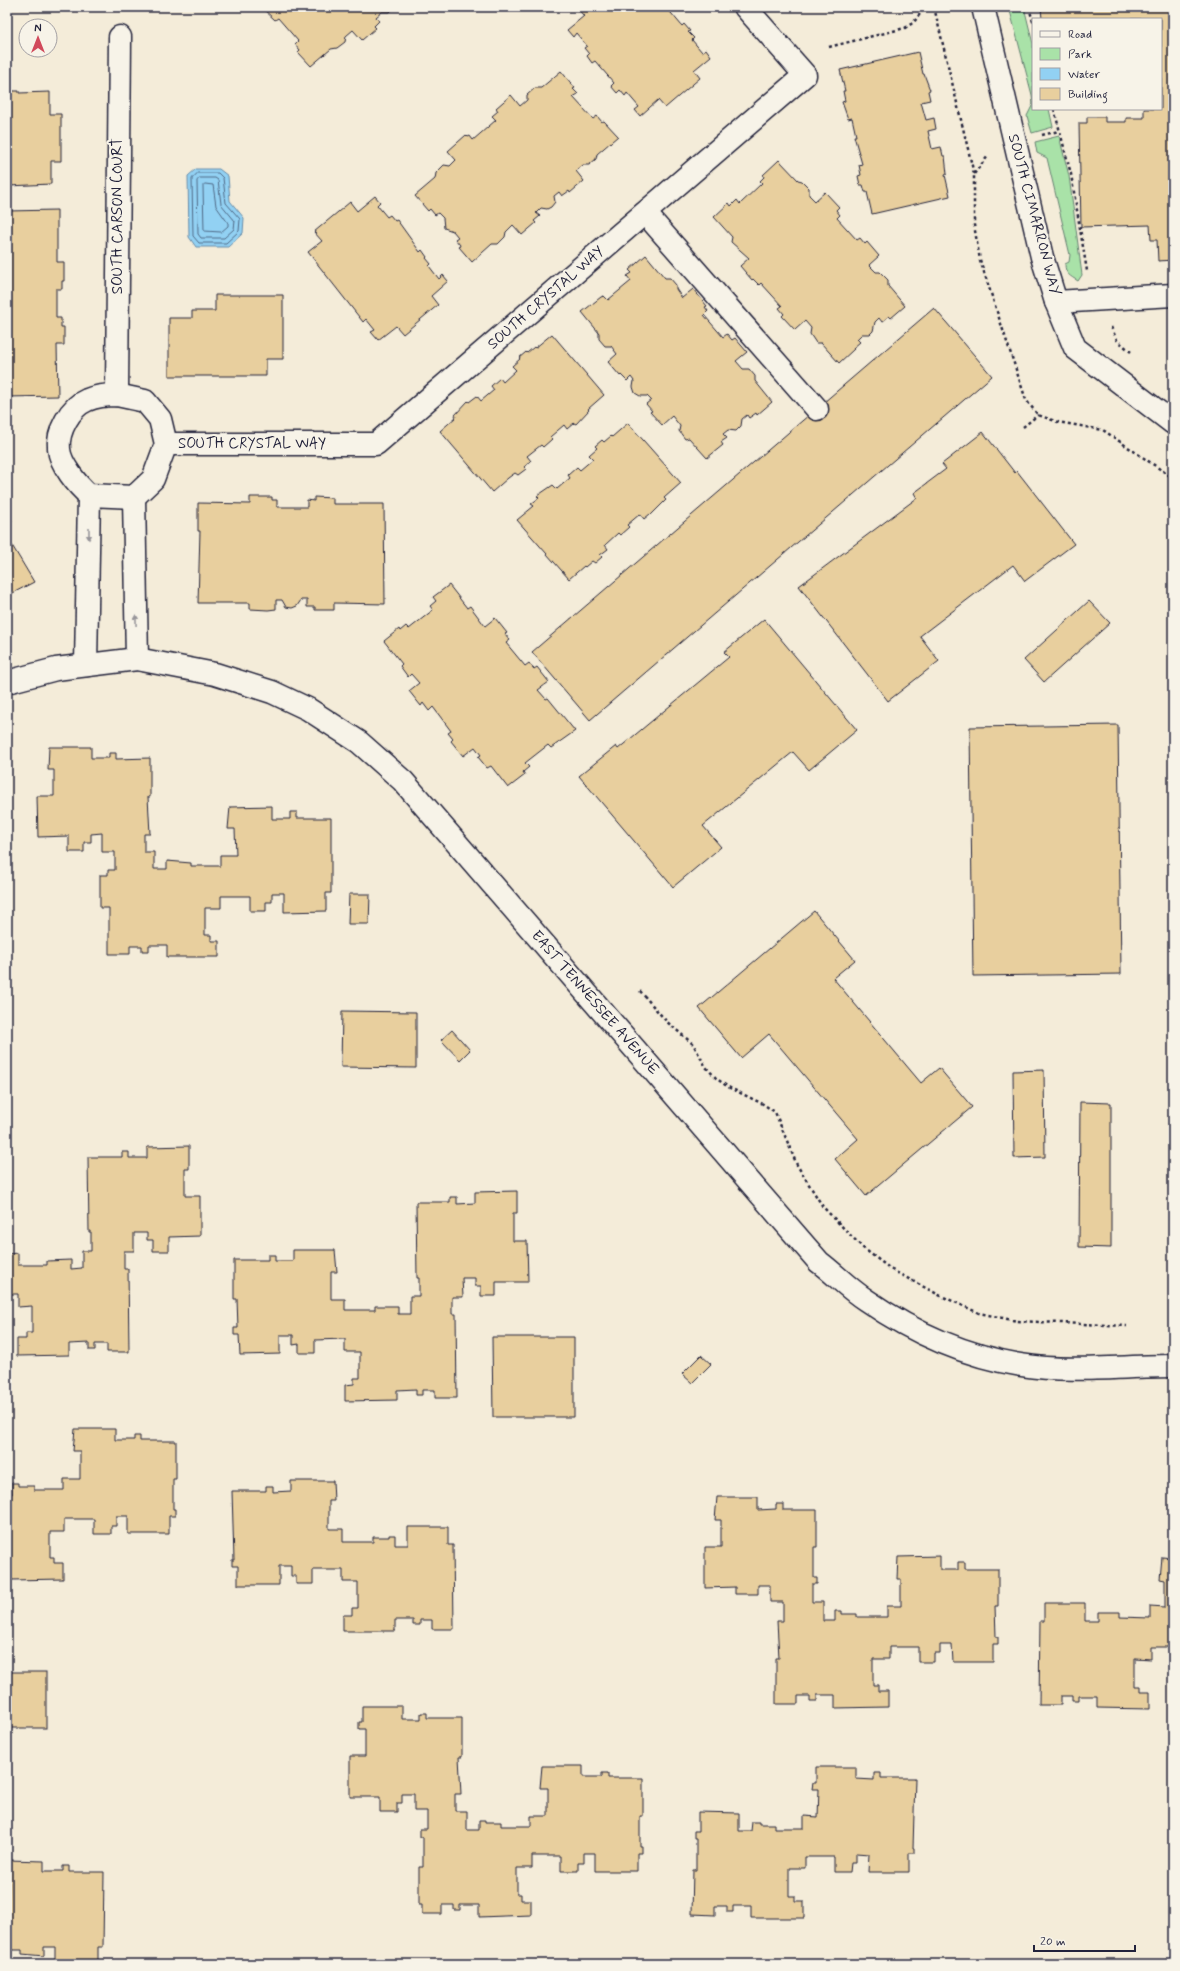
<svg xmlns="http://www.w3.org/2000/svg" width="1180" height="1971" viewBox="0 0 1180 1971" font-family="Mynerve,sans-serif">
<style>
.green{fill:#a9e2a8;stroke:#668272}
.water{fill:#92d1f3;stroke:#658ba9}
.lines{fill:none;stroke-linecap:round;stroke-linejoin:round}
.shore{stroke:#4f6885;stroke-width:1}
.building{fill:#e8cf9e;stroke:#22223b}
.minor-casing{stroke:#22223b;stroke-width:25}
.path{stroke:#22223b;stroke-width:2.5;stroke-dasharray:3 3;stroke-linecap:butt}
.minor{stroke:#f7f3e8;stroke-width:22}
.oneway{fill:#97959a}
.labels{text-anchor:middle;dominant-baseline:central;stroke-width:4;stroke-linejoin:round;paint-order:stroke}
.street-label{font-size:15px;fill:#22223b;stroke:#f7f3e8}
</style>
<rect width="100%" height="100%" fill="#f4ecd9"/>
<filter id="ink" filterUnits="userSpaceOnUse"><feTurbulence type="fractalNoise" baseFrequency=".025" numOctaves="2"/><feDisplacementMap in="SourceGraphic" scale="8" xChannelSelector="R" yChannelSelector="G"/><feConvolveMatrix kernelMatrix="1 2 1 2 8 2 1 2 1" color-interpolation-filters="sRGB"/></filter>
<g filter="url(#ink)">
<g class="green">
<polygon points="1009,7 1024,7 1033,44 1033,109 1049,109 1053,127 1032,133 1027,116 1033,104 1032,95"/>
<path d="M 1059,136 L 1069,176 L 1082,275 L 1078,281 C 1070,276 1065,274 1065,264 L 1069,262 L 1070,255 L 1047,158 L 1037,153 L 1035,142 Z"/>
</g>
<polygon class="water" points="196,169 219,169 228,176 230,201 244,218 243,233 228,247 196,247 189,237 188,176"/>
<g class="lines">
<g class="shore">
<polygon points="198,173 218,173 223,178 226,203 240,219 239,231 226,243 199,243 193,236 192,179"/>
<polygon points="200,178 215,178 218,180 221,204 235,221 234,229 224,238 201,238 198,234 197,181"/>
<polygon points="205,184 213,185 216,206 228,223 228,226 221,232 204,231 203,186"/>
</g>
</g>
<g class="building">
<polygon points="261,7 394,7 390,12 382,12 376,17 379,21 374,26 376,28 362,40 353,30 346,36 345,42 337,48 331,49 311,66 298,52 300,50 295,44 298,41 278,18 275,20"/>
<polygon points="576,7 666,7 682,26 684,24 690,31 688,32 694,38 692,40 702,52 706,49 711,56 694,70 700,78 665,108 658,100 640,116 635,110 639,107 627,93 625,96 620,90 617,93 611,86 614,83 595,61 592,63 587,56 589,54 584,48 587,46 576,33 573,37 567,30 584,16"/>
<polygon points="1041,7 1173,7 1173,260 1158,261 1157,240 1151,240 1150,225 1081,227 1079,123 1087,123 1087,117 1105,117 1105,122 1126,122 1126,118 1144,118 1144,109 1161,109 1161,19 1042,19"/>
<polygon points="918,52 923,74 924,74 930,90 928,91 930,100 921,102 926,120 934,118 936,129 928,131 932,149 941,147 943,156 945,156 947,174 945,175 950,196 872,214 867,192 865,192 863,185 860,185 858,176 861,175 859,165 862,164 854,136 856,136 852,118 848,119 842,102 845,101 843,91 845,91 840,70"/>
<polygon points="561,71 575,88 573,89 578,94 573,97 593,119 597,116 602,122 604,121 618,136 597,154 596,159 589,165 583,165 576,171 584,181 570,193 569,191 562,196 559,192 554,196 555,202 551,207 547,209 541,208 536,213 540,216 534,221 536,223 522,235 513,225 506,232 505,237 498,244 492,244 472,262 459,247 460,245 455,239 458,237 453,231 444,228 443,218 438,213 435,215 430,209 428,211 415,196 435,179 436,173 444,165 450,166 456,160 448,151 466,135 468,137 470,136 473,140 496,120 492,116 498,111 496,108 511,95 520,106 527,100 527,95 535,88 541,88"/>
<polygon points="10,91 19,91 19,93 50,92 50,114 61,114 61,161 51,161 51,184 9,186 9,182 7,182 7,94 10,94"/>
<polygon points="779,160 798,180 802,181 809,188 809,195 815,201 825,192 839,207 836,210 840,215 837,218 857,240 860,238 865,244 867,242 879,256 869,265 876,272 880,272 888,280 888,286 905,306 891,318 889,316 882,322 879,318 875,322 873,331 870,334 862,334 857,339 860,342 853,348 854,349 839,363 821,343 816,343 810,334 811,328 805,321 795,330 782,316 784,314 779,308 782,306 761,283 759,285 753,279 752,280 740,266 749,258 731,242 732,237 714,217 729,203 731,206 737,200 740,204 762,183 760,181 764,177 763,175"/>
<polygon points="375,196 380,202 377,205 387,217 390,215 395,221 397,220 420,252 422,250 427,257 426,258 431,264 429,266 439,279 443,275 448,281 431,296 438,305 403,334 396,326 378,340 371,332 375,330 366,319 363,322 308,252 322,241 314,232 350,202 357,211"/>
<polygon points="57,210 57,262 64,262 64,281 62,281 62,289 56,289 56,318 61,318 61,327 64,327 64,345 57,345 58,396 7,397 7,211"/>
<polygon points="646,255 665,278 670,278 676,285 676,289 682,298 693,289 707,306 705,307 708,311 704,315 723,337 727,334 732,340 735,338 747,352 736,361 743,369 749,369 755,376 755,381 772,402 757,415 756,413 749,418 747,415 742,419 741,426 736,431 728,430 723,434 727,438 721,442 723,445 707,458 689,438 685,439 679,431 680,426 672,416 662,425 650,412 652,411 646,404 651,400 647,396 640,396 635,393 633,387 634,381 631,377 627,381 621,375 620,376 608,362 617,354 611,346 605,346 599,339 599,333 582,312 601,297 604,296 608,300 631,281 627,276 632,273 629,270"/>
<polygon points="215,295 283,295 283,359 266,359 266,376 169,376 169,318 192,318 192,311 215,311"/>
<polygon points="934,308 992,376 590,720 532,652"/>
<polygon points="552,334 604,395 588,409 589,410 576,424 574,423 567,429 564,425 550,437 552,439 543,447 541,445 527,456 531,461 524,467 526,469 518,475 515,473 508,478 492,492 440,431 456,417 455,415 468,401 469,402 477,396 481,401 494,390 491,386 500,378 503,382 516,370 512,366 520,359 519,358 526,352 527,353 534,347 535,348"/>
<polygon points="628,423 681,483 664,498 666,500 651,515 650,514 644,519 640,514 627,525 629,527 620,535 618,533 605,545 608,549 600,555 602,557 595,563 592,561 585,567 584,566 569,579 517,520 534,506 531,504 539,498 537,496 553,485 557,489 570,478 568,475 577,467 580,470 593,459 589,455 597,448 595,446 602,440 604,442 611,436 612,437"/>
<polygon points="983,432 1015,473 1017,471 1074,544 1025,581 1013,565 920,636 939,661 888,701 799,586 917,498 914,493 946,469 942,464"/>
<polygon points="250,497 272,497 272,500 277,500 277,507 307,507 307,500 314,501 314,497 333,498 333,504 384,504 385,604 334,603 334,610 315,610 315,607 307,607 307,600 301,600 297,606 292,608 286,607 282,600 276,600 276,609 268,610 250,609 250,603 198,603 200,531 198,531 198,503 250,504"/>
<polygon points="7,513 12,521 7,524 11,529 7,531"/>
<polygon points="7,537 34,582 7,596"/>
<polygon points="449,585 467,608 470,606 485,626 495,618 507,633 505,634 510,640 506,643 525,666 529,663 534,669 537,667 549,682 538,690 546,699 548,698 575,731 551,748 548,745 525,763 529,767 523,772 525,775 508,788 491,766 487,768 478,757 481,755 475,747 463,756 451,741 453,739 448,733 451,731 433,707 429,711 423,703 421,706 409,691 419,683 411,674 408,677 400,666 402,664 384,641 399,629 400,631 406,626 409,629 433,610 430,606 436,601 433,597"/>
<polygon points="1089,601 1110,623 1044,682 1024,660"/>
<polygon points="764,619 857,730 809,770 793,752 703,826 721,847 673,887 579,776 616,746 618,749 729,657 724,652"/>
<polygon points="1118,725 1121,974 973,976 970,727"/>
<polygon points="49,747 91,747 91,758 109,758 109,753 116,753 116,759 150,758 150,797 148,797 150,834 144,834 144,852 154,852 154,869 167,869 167,861 191,863 191,866 220,866 220,855 236,855 235,829 228,829 230,807 272,806 272,819 290,819 290,812 297,812 297,818 331,818 331,893 326,893 326,911 284,912 284,893 272,893 272,902 266,902 266,911 250,911 250,896 221,896 221,908 205,908 205,935 211,935 211,941 219,941 219,957 167,957 167,945 149,945 149,951 142,951 142,946 130,946 130,954 109,954 109,908 100,908 100,875 108,875 108,870 115,870 115,852 102,852 102,833 91,834 91,842 84,842 84,852 69,852 69,836 38,837 37,796 54,796 54,770 48,770"/>
<polygon points="349,894 370,894 369,924 348,924"/>
<polygon points="814,911 855,960 833,978 921,1083 939,1068 972,1107 866,1196 835,1159 858,1139 769,1034 741,1058 699,1008"/>
<polygon points="342,1011 416,1012 416,1068 341,1067"/>
<polygon points="452,1030 470,1050 460,1060 441,1040"/>
<polygon points="1044,1070 1045,1157 1014,1158 1013,1071"/>
<polygon points="1080,1102 1111,1103 1111,1248 1079,1247"/>
<polygon points="189,1146 189,1169 185,1169 185,1196 200,1196 200,1236 169,1237 169,1251 153,1251 153,1240 147,1240 147,1233 134,1233 134,1251 124,1251 124,1269 128,1269 129,1352 107,1352 107,1344 95,1344 95,1350 89,1350 89,1343 69,1344 69,1355 17,1356 17,1339 26,1339 26,1333 32,1333 32,1306 18,1307 18,1294 7,1294 7,1254 18,1253 18,1265 47,1265 47,1261 71,1260 71,1269 82,1268 82,1251 91,1251 91,1232 89,1232 88,1157 122,1157 122,1152 129,1152 129,1158 147,1158 147,1147"/>
<polygon points="517,1191 517,1213 513,1213 513,1241 527,1241 528,1282 496,1282 496,1296 481,1296 481,1286 475,1286 475,1278 462,1278 463,1297 452,1297 452,1314 456,1314 457,1398 435,1398 435,1390 422,1390 422,1395 416,1395 416,1389 397,1390 397,1400 345,1401 345,1385 354,1384 354,1378 360,1378 360,1352 345,1352 345,1339 315,1340 315,1353 299,1353 299,1344 293,1345 293,1335 280,1335 280,1354 240,1355 239,1335 234,1335 234,1328 238,1328 237,1299 234,1299 234,1260 268,1260 268,1255 275,1255 275,1261 293,1261 293,1250 335,1250 337,1272 331,1272 331,1299 345,1299 345,1310 375,1310 375,1306 398,1306 398,1314 410,1314 410,1296 419,1296 419,1278 417,1278 416,1202 450,1202 450,1197 457,1197 457,1204 475,1203 475,1192"/>
<polygon points="7,1204 8,1220 9,1227 7,1227"/>
<polygon points="492,1337 574,1337 574,1417 493,1417"/>
<polygon points="701,1355 711,1364 692,1383 682,1374"/>
<polygon points="75,1429 115,1429 115,1440 134,1440 134,1436 140,1436 140,1441 176,1441 176,1479 173,1479 173,1509 175,1509 175,1516 169,1516 169,1534 128,1534 128,1516 116,1516 116,1526 111,1526 111,1534 94,1534 94,1519 64,1519 64,1532 50,1532 50,1557 54,1557 54,1563 63,1563 63,1579 11,1580 11,1568 7,1568 7,1494 12,1494 12,1483 18,1483 18,1486 34,1486 34,1490 64,1490 64,1479 80,1479 80,1451 73,1451"/>
<polygon points="291,1481 333,1481 334,1501 329,1501 329,1529 343,1529 343,1542 373,1542 373,1537 389,1537 389,1535 395,1535 395,1545 408,1545 408,1527 448,1527 448,1545 453,1545 454,1629 432,1629 432,1620 420,1620 420,1625 413,1625 413,1620 395,1620 395,1631 343,1631 343,1615 352,1615 352,1608 358,1608 358,1582 343,1582 343,1570 313,1570 313,1584 296,1584 296,1576 291,1576 291,1566 279,1566 279,1585 238,1585 238,1566 232,1566 232,1560 234,1560 232,1491 266,1491 266,1486 273,1486 273,1492 291,1491"/>
<polygon points="717,1497 758,1497 758,1510 776,1509 776,1504 783,1504 783,1510 817,1510 817,1547 814,1547 814,1578 817,1578 817,1584 812,1584 812,1602 823,1602 823,1621 835,1621 835,1611 842,1611 842,1614 857,1614 857,1617 887,1617 887,1606 901,1606 901,1579 897,1579 898,1557 940,1556 940,1570 958,1570 958,1562 965,1562 965,1569 998,1569 998,1606 995,1606 996,1637 998,1637 998,1644 993,1644 993,1662 953,1662 952,1645 940,1645 940,1653 934,1653 934,1662 918,1662 918,1647 889,1647 889,1659 873,1659 873,1685 878,1685 878,1691 888,1691 888,1707 835,1708 835,1695 817,1695 817,1701 810,1701 810,1696 798,1696 798,1704 776,1704 776,1658 779,1658 777,1621 783,1621 783,1602 770,1602 770,1585 758,1585 758,1594 735,1594 735,1587 705,1588 705,1547 721,1547 721,1520 715,1520"/>
<polygon points="1162,1557 1173,1558 1173,1647 1151,1647 1151,1659 1135,1658 1135,1686 1140,1686 1140,1692 1150,1692 1150,1709 1097,1708 1097,1696 1079,1696 1079,1701 1072,1701 1072,1696 1061,1696 1061,1705 1039,1705 1040,1621 1044,1621 1044,1603 1085,1603 1085,1621 1098,1621 1098,1612 1120,1612 1120,1617 1150,1618 1150,1606 1165,1607 1165,1580 1160,1579"/>
<rect x="7" y="1672" width="39" height="56"/>
<polygon points="362,1706 402,1706 402,1719 421,1719 421,1713 427,1713 427,1718 462,1718 462,1757 459,1757 461,1794 455,1794 455,1811 467,1811 467,1830 479,1830 479,1820 485,1820 485,1822 501,1822 501,1826 531,1826 531,1816 548,1816 548,1788 540,1788 542,1766 583,1766 583,1777 602,1777 602,1773 608,1773 608,1778 643,1778 643,1816 640,1816 640,1846 642,1846 642,1853 637,1853 637,1871 595,1871 595,1853 584,1853 584,1863 578,1863 578,1871 561,1871 561,1856 532,1856 532,1868 517,1868 517,1894 521,1894 521,1900 531,1900 531,1915 479,1917 479,1905 460,1905 460,1910 454,1910 454,1905 442,1905 442,1914 422,1914 422,1905 419,1905 419,1867 423,1867 423,1837 420,1837 420,1829 427,1829 427,1811 414,1811 414,1794 402,1794 402,1803 397,1803 397,1812 380,1812 380,1797 350,1797 350,1756 365,1756 365,1729 359,1729 359,1722 362,1722"/>
<polygon points="816,1767 856,1767 856,1779 874,1780 874,1773 881,1773 881,1778 915,1778 913,1848 914,1848 914,1853 909,1853 909,1872 868,1872 869,1854 856,1853 856,1863 851,1863 850,1872 834,1872 834,1857 805,1857 805,1868 789,1868 789,1896 795,1896 795,1901 804,1901 804,1918 751,1918 751,1906 733,1906 733,1912 727,1912 727,1906 715,1906 715,1915 692,1914 693,1870 696,1870 696,1838 694,1838 694,1831 698,1831 698,1812 739,1813 739,1831 751,1831 752,1822 759,1822 759,1824 774,1824 774,1828 804,1828 804,1816 818,1817 819,1789 812,1789 813,1783 816,1783"/>
<polygon points="7,1860 44,1861 44,1871 63,1871 63,1866 69,1866 69,1872 104,1872 103,1947 98,1947 98,1964 55,1964 55,1947 44,1947 44,1956 22,1954 22,1950 7,1950 9,1882 7,1882"/>
<rect x="1172" y="1928" width="1" height="36"/>
</g>
<g class="lines">
<g class="minor-casing">
<g id="minor">
<polyline points="983,7 1042,257 1056,302 1075,348 1173,423"/>
<polyline points="645,213 817,409"/>
<polyline points="1056,302 1173,295"/>
<polyline points="117,395 120,37"/>
<path d="M 117,395 L 145,401 L 160,419 L 166,444 L 153,479 L 134,497 L 89,495 C 78,486 60,464 59,449 C 57,432 70,407 87,400 C 96,396 107,395 117,395 Z"/>
<polyline points="166,444 376,444 805,75 745,7"/>
<polyline points="134,497 137,659"/>
<polyline points="86,665 89,495"/>
<path d="M 7,682 L 56,669 L 137,659 L 215,674 L 272,692 L 308,709 L 359,742 L 403,781 L 819,1262 C 835,1274 849,1289 866,1300 C 912,1332 966,1356 1021,1365 C 1071,1373 1123,1366 1173,1366"/>
</g>
</g>
<g class="path">
<polyline points="934,7 974,174 974,225 980,260 1026,400 1038,415 1058,422 1103,430 1173,478"/>
<polyline points="1029,7 1033,22"/>
<polyline points="829,47 905,28 914,22 925,7"/>
<polyline points="1054,109 1071,174 1087,271"/>
<polyline points="1042,135 1059,131"/>
<polyline points="974,174 988,156"/>
<polyline points="1111,327 1117,340 1131,352"/>
<polyline points="1023,427 1038,415"/>
<polyline points="640,991 667,1022 693,1044 706,1067 716,1078 728,1087 763,1104 775,1112 797,1165 823,1207 863,1248 892,1270 939,1295 979,1313 1017,1321 1127,1326"/>
</g>
<use href="#minor" class="minor"/>
</g>
<defs><path id="oneway-solid" d="M-6-.8H1V-3.2L6.5 0L1 3.2V.8H-6Z"/></defs>
<g class="oneway">
<use href="#oneway-solid" transform="translate(89 534) rotate(90)"/>
<use href="#oneway-solid" transform="translate(136 620) rotate(-91)"/>
</g>
</g>
<g class="labels">
<g class="street-label">
<text transform="translate(1034 215) rotate(75)">SOUTH CIMARRON WAY</text>
<text transform="translate(118 216) rotate(-90)">SOUTH CARSON COURT</text>
<text transform="translate(546 298) rotate(-41)">SOUTH CRYSTAL WAY</text>
<text x="252" y="444">SOUTH CRYSTAL WAY</text>
<text transform="translate(595 1003) rotate(49)">EAST TENNESSEE AVENUE</text>
</g>
</g>
<rect width="1180" height="1971" fill="none" stroke="#f7f3e8" stroke-width="24"/>
<rect x="12" y="12" width="1156" height="1947" fill="none" stroke="#22223b" stroke-width="1.5" filter="url(#ink)"/>
<rect x="1032" y="18" width="130" height="92" fill="#f7f3e8" stroke="#a29fa3"/>
<rect x="1040" y="31" width="20" height="6" fill="#f7f3e8" stroke="#a29fa3"/>
<text x="1068" y="38" font-size="12" fill="#22223b">Road</text>
<rect x="1040" y="48" width="20" height="12" fill="#a9e2a8" stroke="#a29fa3"/>
<text x="1068" y="58" font-size="12" fill="#22223b">Park</text>
<rect x="1040" y="68" width="20" height="12" fill="#92d1f3" stroke="#a29fa3"/>
<text x="1068" y="78" font-size="12" fill="#22223b">Water</text>
<rect x="1040" y="88" width="20" height="12" fill="#e8cf9e" stroke="#a29fa3"/>
<text x="1068" y="98" font-size="12" fill="#22223b">Building</text>
<g transform="translate(38 38)"><circle r="19" fill="#f7f3e8" stroke="#a29fa3"/>
<path d="M0-3L7 15L0 10L-7 15Z" fill="#d1495b"/>
<text y="-6" font-size="11" font-weight="bold" text-anchor="middle" fill="#22223b">N</text>
</g>
<path d="M1034 1945v6h101v-6" fill="none" stroke="#22223b" stroke-width="2"/>
<text x="1040" y="1945" font-size="12" fill="#22223b" stroke="#f7f3e8" stroke-width="3" paint-order="stroke">20 m</text>
</svg>
